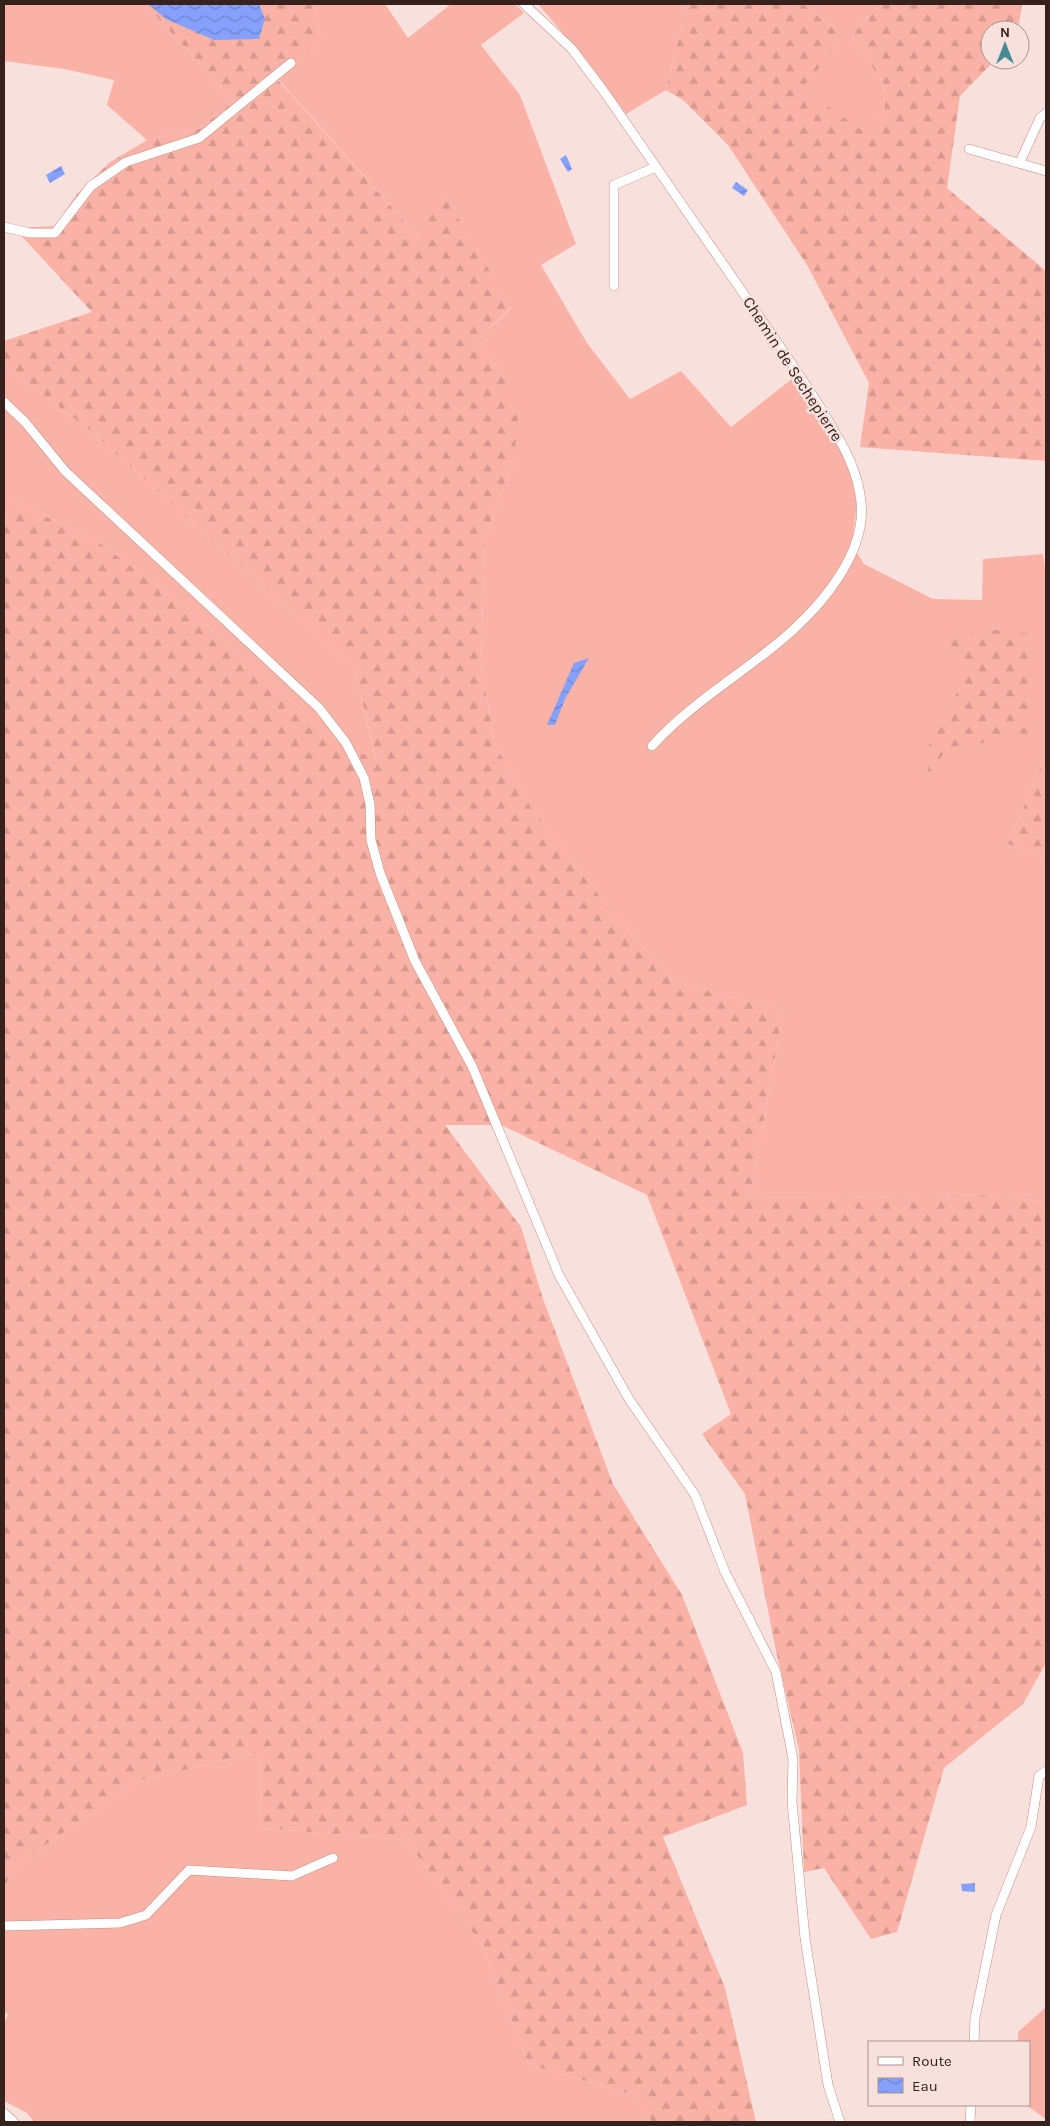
<svg xmlns="http://www.w3.org/2000/svg" width="1050" height="2126" viewBox="0 0 1050 2126" font-family="Karla,sans-serif">
<style>
.grass{fill:#fab2a6}
.forest{fill:url(#forest-firs)}
.water{fill:url(#water-waves)}
.lines{fill:none;stroke-linecap:round;stroke-linejoin:round}
.street-casing{stroke:#c48d84;stroke-width:10}
.street{stroke:#fff;stroke-width:9}
.labels{text-anchor:middle;dominant-baseline:central;stroke-width:5;stroke-linejoin:round;paint-order:stroke}
.street-label{font-size:16px;fill:#36211d;stroke:#f8e0dc}
</style>
<defs>
<pattern id="forest-firs" width="22" height="20" patternUnits="userSpaceOnUse" patternTransform="scale(1.25)"><rect width="22" height="20" fill="#fab2a6"/><path d="M5 1l3.5 6h-7zM16 11l3.5 6h-7z" fill="#d7998e"/></pattern>
<pattern id="water-waves" width="16" height="10" patternUnits="userSpaceOnUse" patternTransform="scale(1.25)"><rect width="16" height="10" fill="#85a1fc"/><path d="M0 5q4-4 8 0t8 0" fill="none" stroke="#6e83cb"/></pattern>
</defs>
<rect width="100%" height="100%" fill="#f8e0dc"/>
<g class="grass">
<polygon points="4,4 145,4 234,101 201,128 147,140 107,105 114,80 64,69 4,61"/>
<path d="M 314,4 L 385,4 L 408,38 L 451,4 L 515,4 L 524,13 L 481,45 L 520,95 L 576,244 L 541,265 L 587,343 L 630,399 L 681,371 L 731,427 L 793,378 C 814,410 848,451 855,489 C 858,507 855,525 851,543 L 864,564 L 933,599 L 982,600 L 983,559 L 1043,554 L 1046,575 L 1046,754 L 1008,844 L 1046,858 L 1046,1203 L 1004,1195 L 750,1198 L 783,1011 L 676,982 L 618,920 L 532,809 L 495,745 L 481,662 L 485,538 L 514,460 L 501,371 L 474,343 L 511,308 L 442,192 L 421,240 L 278,79 L 321,42 Z"/>
<polygon points="538,4 687,4 666,90 626,114 591,66"/>
<polygon points="803,4 879,4 852,36 883,83 885,108 867,135 801,88 838,45 838,32"/>
<polygon points="4,365 91,431 354,668 377,763 328,733 189,610 101,544 13,500 4,520"/>
<polygon points="260,1752 261,1828 406,1840 482,1945 529,2065 635,2095 652,2122 34,2122 27,2113 4,2101 4,2023 8,2014 4,2013 4,1886 22,1861 141,1780"/>
<polygon points="1046,2007 1046,2119 1026,2105 1029,2105 1029,2042 1018,2042 1018,2032"/>
</g>
<g class="forest">
<polygon points="145,4 314,4 321,42 278,80 420,239 442,191 511,307 474,343 501,371 518,418 514,460 485,538 481,662 495,745 532,809 618,920 676,982 783,1011 750,1198 1004,1195 1046,1203 1046,1663 1023,1704 944,1768 897,1932 871,1939 824,1868 804,1872 799,1750 775,1646 745,1494 702,1434 731,1414 647,1195 501,1125 445,1125 521,1227 543,1299 613,1484 682,1595 743,1753 747,1805 663,1837 725,1988 756,2122 652,2122 635,2095 529,2065 482,1945 406,1840 261,1828 260,1752 141,1780 22,1861 4,1886 4,520 13,500 101,544 189,610 328,733 377,762 354,668 91,431 4,365 4,341 92,312 14,228 55,226 77,194 109,163 147,140 201,128 234,101"/>
<polygon points="687,4 803,4 838,32 838,45 802,88 867,134 885,108 883,83 852,36 879,4 1022,4 1018,30 990,30 990,60 995,60 960,96 947,188 1046,271 1046,461 860,447 869,383 807,265 728,145 683,100 666,90"/>
<polygon points="983,629 1032,634 1035,737 948,747 928,776 929,745 971,666 943,643"/>
<polygon points="1046,754 1046,858 1008,844"/>
</g>
<g class="water">
<polygon points="148,4 259,4 265,19 259,39 214,40 166,19"/>
<polygon points="566,155 572,169 568,172 560,159"/>
<polygon points="61,166 65,174 50,183 46,175"/>
<polygon points="736,182 748,190 744,196 732,188"/>
<polygon points="589,658 565,699 555,725 547,725 574,663"/>
<polygon points="975,1883 975,1892 962,1891 961,1884"/>
</g>
<g class="lines">
<g class="street-casing">
<g id="street">
<path d="M 524,4 L 572,49 L 605,93 C 653,163 702,233 750,303 C 775,339 800,375 823,412 C 840,440 858,468 861,502 C 864,529 854,553 840,575 C 794,649 709,683 652,746"/>
<polyline points="969,149 1046,171"/>
<polyline points="1020,162 1040,118 1046,113"/>
<polyline points="4,227 30,233 55,233 91,186 126,162 199,138 291,63"/>
<polyline points="614,286 614,185 656,167"/>
<polyline points="4,402 25,422 65,471 319,708 346,743 364,778 370,804 371,840 380,873 415,961 472,1066 559,1275 629,1399 695,1495 725,1572 776,1672 793,1759 792,1802 805,1938 828,2085 840,2122"/>
<polyline points="4,1926 120,1923 146,1915 189,1870 292,1876 333,1858"/>
<polyline points="974,2042 975,2018 996,1915 1031,1827 1039,1776 1046,1771"/>
<polyline points="4,2113 14,2122"/>
<polyline points="970,2122 971,2105"/>
</g>
</g>
<use href="#street" class="street"/>
</g>
<g class="labels">
<g class="street-label">
<text transform="translate(793 369) rotate(57)">Chemin de Sechepierre</text>
</g>
</g>
<rect width="1050" height="2126" fill="none" stroke="#36211d" stroke-width="10"/>
<rect x="868" y="2041" width="162" height="65" fill="#f8e0dc" stroke="#aa9490"/>
<rect x="878" y="2057" width="25" height="8" fill="#ffffff" stroke="#aa9490"/>
<text x="912" y="2066" font-size="15" fill="#36211d">Route</text>
<rect x="878" y="2078" width="25" height="15" fill="url(#water-waves)" stroke="#aa9490"/>
<text x="912" y="2091" font-size="15" fill="#36211d">Eau</text>
<g transform="translate(1005 45)"><circle r="24" fill="#f8e0dc" stroke="#aa9490"/>
<path d="M0-4L9 19L0 12L-9 19Z" fill="#458b96"/>
<text y="-8" font-size="14" font-weight="bold" text-anchor="middle" fill="#36211d">N</text>
</g>
</svg>
